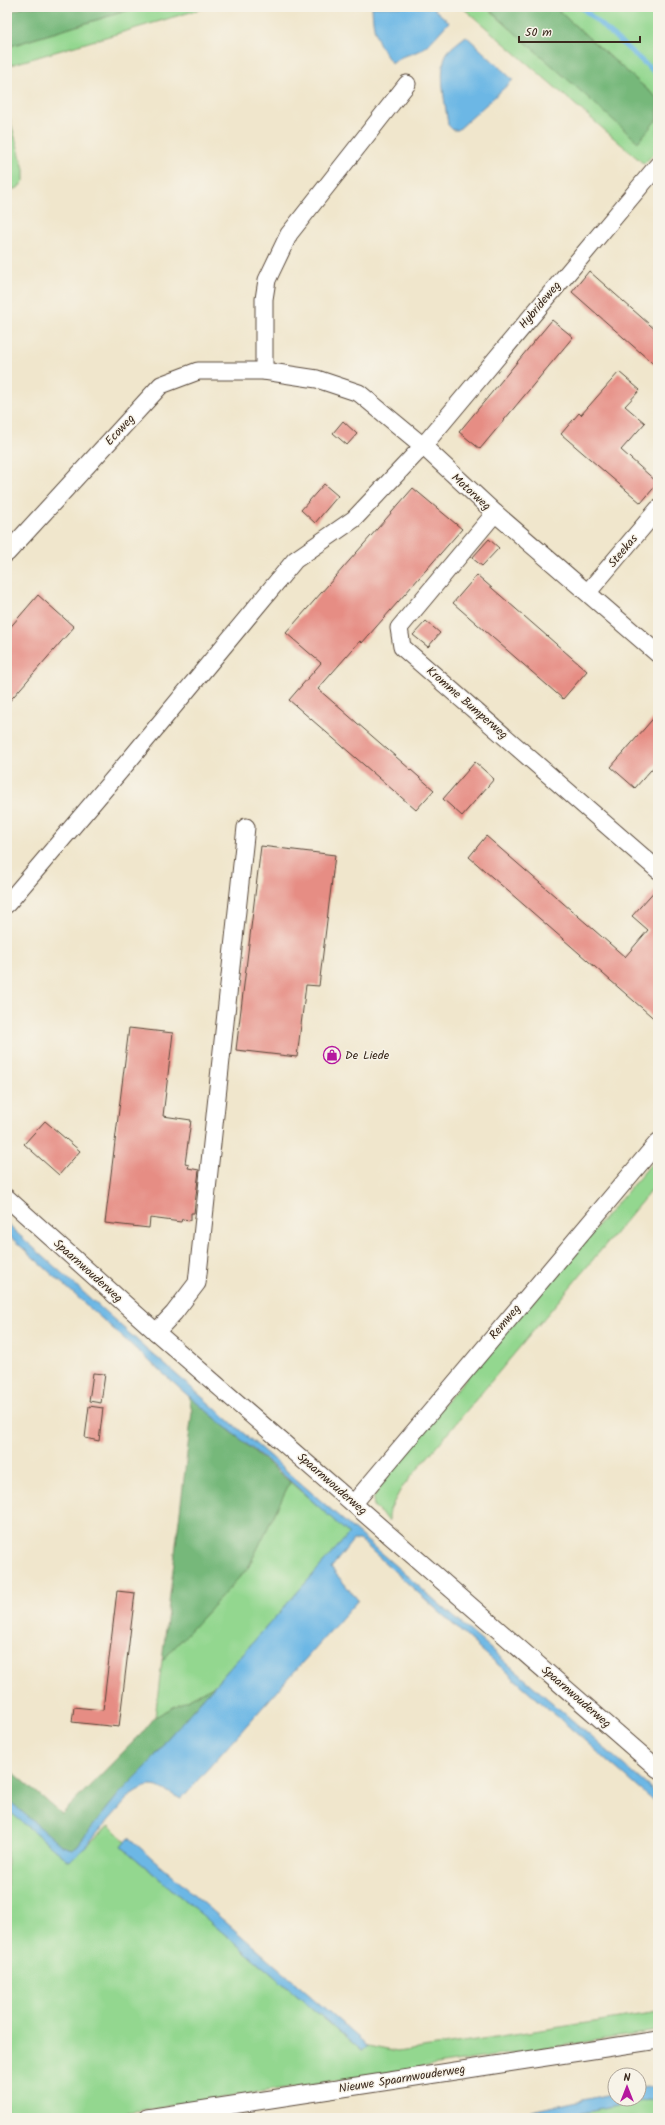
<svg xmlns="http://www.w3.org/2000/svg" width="665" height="2125" viewBox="0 0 665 2125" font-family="Kalam,sans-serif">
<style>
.green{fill:#93d78f;stroke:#678056}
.forest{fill:#76b87a;stroke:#58714c}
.water{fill:#6cb7e5;stroke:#547082}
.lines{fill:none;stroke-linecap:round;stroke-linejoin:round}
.stream{stroke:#6cb7e5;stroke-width:5}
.building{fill:#e68d84}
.minor-casing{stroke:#564638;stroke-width:19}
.minor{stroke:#fff;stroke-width:17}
.labels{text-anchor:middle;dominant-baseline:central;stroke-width:3;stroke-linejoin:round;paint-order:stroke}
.street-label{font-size:12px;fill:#3b2a1e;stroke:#f7f3e8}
.poi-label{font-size:12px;fill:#3b2a1e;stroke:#f7f3e8;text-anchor:start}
</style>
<rect width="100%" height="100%" fill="#f7f3e8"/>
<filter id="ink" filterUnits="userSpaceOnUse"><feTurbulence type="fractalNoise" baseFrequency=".025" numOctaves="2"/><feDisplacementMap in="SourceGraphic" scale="8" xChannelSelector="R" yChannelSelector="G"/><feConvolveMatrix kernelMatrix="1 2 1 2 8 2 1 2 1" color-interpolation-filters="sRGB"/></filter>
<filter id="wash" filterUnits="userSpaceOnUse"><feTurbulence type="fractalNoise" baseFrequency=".012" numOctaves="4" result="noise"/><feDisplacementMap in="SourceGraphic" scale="16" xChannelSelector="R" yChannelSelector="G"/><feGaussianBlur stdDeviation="0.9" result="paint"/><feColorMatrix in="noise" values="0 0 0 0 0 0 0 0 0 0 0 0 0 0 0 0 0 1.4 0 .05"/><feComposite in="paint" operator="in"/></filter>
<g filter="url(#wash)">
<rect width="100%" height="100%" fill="#f0e6cc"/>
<g class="green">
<polygon points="139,7 208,7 7,66 7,47"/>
<polygon points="462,7 486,7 638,141 658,118 658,149 644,164"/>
<polygon points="554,7 658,7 658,99"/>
<polygon points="7,109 24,169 24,181 18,188 7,191"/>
<polygon points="658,1156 658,1182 401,1489 389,1511 389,1521 374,1507 373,1499 382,1483 437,1412"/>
<polygon points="290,1482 347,1531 349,1533 347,1537 215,1685 155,1717 162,1661 248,1568"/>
<polygon points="7,1809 69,1861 110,1825 126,1842 122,1847 361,2050 368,2046 397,2052 658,2012 658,2031 90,2118 7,2118"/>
<polygon points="658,2098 658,2118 557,2118"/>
</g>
<g class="forest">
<polygon points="24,7 139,7 7,47 7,13"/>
<polygon points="486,7 554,7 658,99 658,118 638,142"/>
<polygon points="189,1396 290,1482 248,1568 162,1661 192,1412"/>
<polygon points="215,1685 167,1739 150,1763 118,1795 77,1846 72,1849 61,1846 7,1799 7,1767 62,1814 142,1733 155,1717"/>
</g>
<g class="water">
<path d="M 372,7 L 432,7 L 449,22 C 439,32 430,46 416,52 C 404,57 403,54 392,64 C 377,43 373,33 372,7 Z"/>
<path d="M 466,36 L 513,80 L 458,130 L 453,130 L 448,125 C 446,106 437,70 447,53 C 451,47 460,41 466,36 Z"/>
<path d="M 7,1224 L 139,1342 L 658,1795 L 658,1805 L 478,1647 L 360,1540 L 353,1540 L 331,1568 L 358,1600 L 181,1799 C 161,1789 154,1779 133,1793 L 76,1857 L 69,1861 L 10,1812 L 7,1809 L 7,1799 L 62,1846 L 72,1849 L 77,1846 L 118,1795 L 150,1763 L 167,1739 L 349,1534 L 278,1470 L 185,1393 L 7,1234 Z"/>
<polygon points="129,1838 368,2046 361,2050 122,1847"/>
<polygon points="658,2086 658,2098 557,2118 499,2118 615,2093 615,2099 639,2099 639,2088"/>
</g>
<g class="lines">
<polyline class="stream" points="581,7 658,75"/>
</g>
<g id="blocks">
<g class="building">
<polygon points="589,271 658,332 658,368 572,292"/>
<polygon points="552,320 573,337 480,449 459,432"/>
<polygon points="619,372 640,390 625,406 645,423 621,450 658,483 641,503 561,434 579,413 581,415"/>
<polygon points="343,421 357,434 347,445 333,433"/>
<polygon points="324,484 338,496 315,523 301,510"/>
<polygon points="413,488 462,529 362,643 360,641 318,689 434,790 416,810 289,700 321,663 286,633"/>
<polygon points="489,539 499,548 482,566 472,558"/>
<polygon points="477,575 587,671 563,699 453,603"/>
<polygon points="38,595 74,627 7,704 7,631"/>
<polygon points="426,621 440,633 428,647 413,635"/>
<polygon points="658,713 658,762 635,788 611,767"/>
<polygon points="475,762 494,779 462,816 443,799"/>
<polygon points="486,836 625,957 648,930 632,916 658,887 658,1022 469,857"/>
<polygon points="261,846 335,855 319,986 306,985 297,1057 236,1050"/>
<polygon points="129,1028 173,1033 163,1116 191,1120 185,1164 189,1165 188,1168 199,1170 194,1213 191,1213 191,1220 182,1219 181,1222 150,1218 149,1228 105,1223"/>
<polygon points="45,1121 80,1151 59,1175 24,1144"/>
<polygon points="93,1373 105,1374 101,1403 89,1401"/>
<polygon points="89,1406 103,1408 99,1441 85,1438"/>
<polygon points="117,1591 135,1593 119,1727 72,1722 74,1707 103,1710"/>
</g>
</g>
</g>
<g filter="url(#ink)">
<use href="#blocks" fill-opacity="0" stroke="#564638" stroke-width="1"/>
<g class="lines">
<g class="minor-casing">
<g id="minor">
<polyline points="264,371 264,299 267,280 289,234 407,84"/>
<polyline points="495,513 399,628 402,647 658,870"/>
<polyline points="7,553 161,385 198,371 264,371 317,379 359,393 423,446 495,513 658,654"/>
<polyline points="588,592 658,509"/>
<polyline points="7,904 131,758 295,560 354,519 423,446 658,165"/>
<polyline points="7,1198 156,1332 658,1769"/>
<polyline points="156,1332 174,1313 197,1283 246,827"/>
<polyline points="354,1503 658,1142"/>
<polyline points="147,2118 658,2040"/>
</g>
</g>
<use href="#minor" class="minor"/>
</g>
</g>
<defs>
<g id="shop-ring" transform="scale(0.9)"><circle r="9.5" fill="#f7f3e8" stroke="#b5179e" stroke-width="1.5"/><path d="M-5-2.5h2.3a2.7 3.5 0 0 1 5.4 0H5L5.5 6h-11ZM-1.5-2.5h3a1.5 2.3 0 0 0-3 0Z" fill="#b5179e"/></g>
</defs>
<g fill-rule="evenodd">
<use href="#shop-ring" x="332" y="1055"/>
</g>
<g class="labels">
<g class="street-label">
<text transform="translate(540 305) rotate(-50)">Hybrideweg</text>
<text transform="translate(120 430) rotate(-47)">Ecoweg</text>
<text transform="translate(471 492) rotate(42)">Motorweg</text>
<text transform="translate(623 551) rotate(-50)">Steekas</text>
<text transform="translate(467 703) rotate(41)">Kromme Bumperweg</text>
<text transform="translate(88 1271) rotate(42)">Spaarnwouderweg</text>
<text transform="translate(505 1322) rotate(-50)">Remweg</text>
<text transform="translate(332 1484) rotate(41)">Spaarnwouderweg</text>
<text transform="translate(576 1697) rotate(41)">Spaarnwouderweg</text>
<text transform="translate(402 2079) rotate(-9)">Nieuwe Spaarnwouderweg</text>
</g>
<g class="poi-label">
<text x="345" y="1055">De Liede</text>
</g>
</g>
<rect width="665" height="2125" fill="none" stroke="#f7f3e8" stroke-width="24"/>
<g transform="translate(627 2087)"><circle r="19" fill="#f7f3e8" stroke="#aca397"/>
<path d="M0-3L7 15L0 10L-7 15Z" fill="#b5179e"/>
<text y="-6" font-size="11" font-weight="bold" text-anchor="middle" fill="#3b2a1e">N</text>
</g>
<path d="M519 36v6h121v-6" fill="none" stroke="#3b2a1e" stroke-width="2"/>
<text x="525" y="36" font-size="12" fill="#3b2a1e" stroke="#f7f3e8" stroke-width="3" paint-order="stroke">50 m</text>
</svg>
